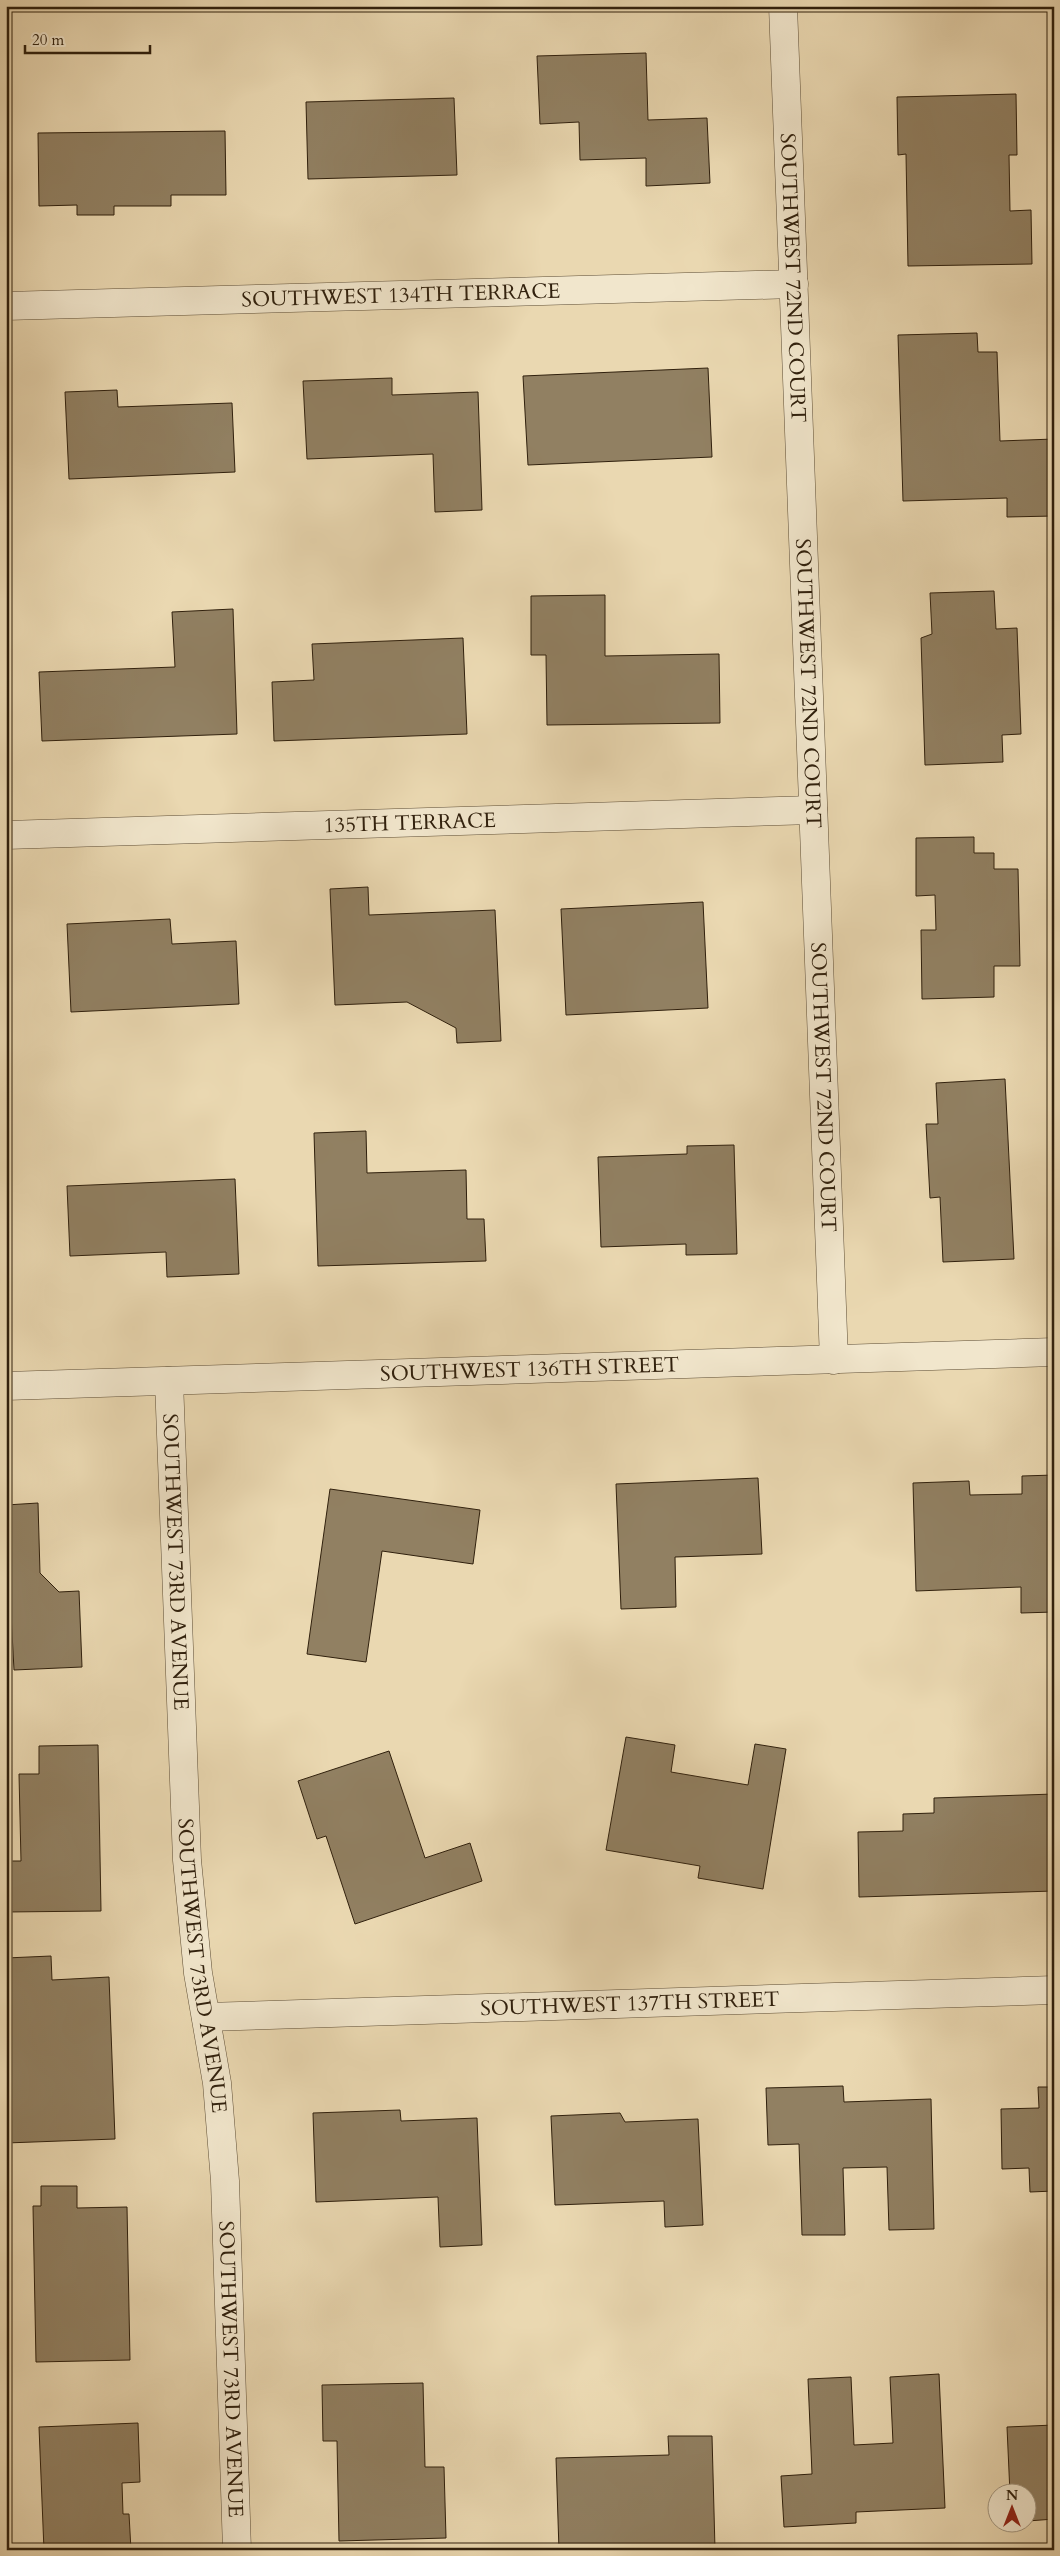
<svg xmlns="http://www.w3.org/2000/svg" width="1060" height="2556" viewBox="0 0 1060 2556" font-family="Cardo,serif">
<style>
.building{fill:#918062;stroke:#30200d}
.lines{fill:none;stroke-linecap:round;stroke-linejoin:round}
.minor-casing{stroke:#5e4e36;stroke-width:29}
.tertiary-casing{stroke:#5e4e36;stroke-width:29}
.minor{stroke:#f1e6cc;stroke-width:28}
.tertiary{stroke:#f1e6cc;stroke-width:28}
.labels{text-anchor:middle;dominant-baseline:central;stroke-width:4;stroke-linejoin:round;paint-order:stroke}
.street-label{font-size:21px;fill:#30200d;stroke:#f1e6cc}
</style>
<rect width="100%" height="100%" fill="#ead8b1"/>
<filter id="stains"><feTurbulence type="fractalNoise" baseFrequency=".004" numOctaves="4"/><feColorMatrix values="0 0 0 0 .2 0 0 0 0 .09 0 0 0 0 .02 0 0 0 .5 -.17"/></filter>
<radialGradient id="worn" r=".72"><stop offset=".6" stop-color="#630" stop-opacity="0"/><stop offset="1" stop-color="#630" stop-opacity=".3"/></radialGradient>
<g class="building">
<polygon points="646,53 648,120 707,118 710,183 646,186 646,158 580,160 579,122 540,124 537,56"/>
<polygon points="1016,94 1017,155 1009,155 1010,211 1031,210 1032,264 908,266 906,154 898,155 897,97"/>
<polygon points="454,98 457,175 308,179 306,102"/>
<polygon points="225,131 226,195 171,195 171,206 114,206 114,215 77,215 77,205 39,206 38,133"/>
<polygon points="977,333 978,352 997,352 1000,441 1054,439 1054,516 1007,517 1007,498 903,501 898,335"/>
<polygon points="708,368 712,457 528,465 523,376"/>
<polygon points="392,378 392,395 478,392 482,510 435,512 433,454 307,459 303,381"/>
<polygon points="117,390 118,407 232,403 235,472 69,479 65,392"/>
<polygon points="994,591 996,629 1017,628 1021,734 1002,735 1003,762 925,765 921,638 932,634 930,593"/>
<polygon points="605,595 605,656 719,654 720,723 547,725 546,655 531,655 531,596"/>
<polygon points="233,609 237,734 42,741 39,672 175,667 172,612"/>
<polygon points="463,638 467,734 274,741 272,682 314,680 312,644"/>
<polygon points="974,837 974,853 994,853 994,869 1018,869 1020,966 994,966 994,997 922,999 921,930 936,930 935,895 916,896 916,838"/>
<polygon points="368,887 369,915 495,910 501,1041 457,1043 456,1028 407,1002 335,1005 330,889"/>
<polygon points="703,902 708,1008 566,1015 561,909"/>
<polygon points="170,919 172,944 236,941 239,1004 71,1012 67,924"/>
<polygon points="1005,1079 1014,1259 943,1262 940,1197 930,1198 926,1124 938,1124 936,1083"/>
<polygon points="366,1131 367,1173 466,1170 467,1219 484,1219 486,1261 318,1266 314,1133"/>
<polygon points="734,1145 737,1254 686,1255 686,1244 601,1247 598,1157 687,1154 687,1146"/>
<polygon points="235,1179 239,1274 167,1277 166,1252 70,1256 67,1186"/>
<polygon points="1054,1475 1054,1612 1021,1613 1021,1587 916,1591 913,1483 969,1481 970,1495 1022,1494 1022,1476"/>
<polygon points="758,1478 762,1554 675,1557 676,1607 621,1609 616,1484"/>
<polygon points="330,1489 480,1510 473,1564 382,1551 366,1662 307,1654"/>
<polygon points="38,1503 40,1573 59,1592 79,1591 82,1667 14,1670 11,1614 6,1614 6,1505"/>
<polygon points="626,1737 675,1745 671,1772 748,1785 755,1744 786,1749 763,1889 698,1878 700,1866 606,1850"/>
<polygon points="98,1745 101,1911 6,1912 6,1861 21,1861 19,1774 39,1774 39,1746"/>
<polygon points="389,1751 425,1858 470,1843 482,1881 355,1924 326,1836 317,1839 298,1781"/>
<polygon points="1054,1794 1054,1891 859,1897 858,1832 903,1831 903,1814 934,1813 934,1798"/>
<polygon points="51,1956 52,1980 109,1977 115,2139 6,2143 6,2094 10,2094 6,2027 6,1958"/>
<polygon points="843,2086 844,2102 931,2099 934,2229 889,2230 887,2167 843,2168 845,2235 802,2235 799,2144 768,2145 766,2088"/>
<polygon points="1038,2087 1054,2087 1054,2191 1030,2192 1029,2168 1002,2169 1001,2109 1039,2108"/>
<polygon points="400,2110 401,2121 477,2118 482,2245 440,2247 438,2197 316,2202 313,2113"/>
<polygon points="620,2113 625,2122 698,2119 703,2225 665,2227 664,2201 555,2205 551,2116"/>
<polygon points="41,2186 77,2186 77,2208 127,2207 130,2360 36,2362 33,2206 41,2206"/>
<polygon points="939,2374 945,2508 856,2512 856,2523 784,2527 781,2476 812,2474 808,2379 851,2377 854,2445 893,2443 890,2377"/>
<polygon points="423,2383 425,2467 444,2467 446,2538 339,2541 337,2441 323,2441 322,2385"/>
<polygon points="138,2423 140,2482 122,2483 123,2514 129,2514 131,2550 44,2550 39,2427"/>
<polygon points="1054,2425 1054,2519 1028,2521 1028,2494 1010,2494 1007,2427"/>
<polygon points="668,2436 712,2436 715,2549 559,2550 556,2458 669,2455"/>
</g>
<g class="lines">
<g class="minor-casing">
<g id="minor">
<path id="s1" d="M 783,6 L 834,1360"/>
<path id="s2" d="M 6,306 L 794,284"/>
<path id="s3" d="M 6,835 L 813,810"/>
<path id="s4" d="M 169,1381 L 187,1860 L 198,1973 L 217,2083 L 225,2181 L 237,2550"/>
<path id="s5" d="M 206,2017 L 1054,1990"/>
</g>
</g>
<g class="tertiary-casing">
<g id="tertiary">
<path id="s6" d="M 6,1386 L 1054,1352"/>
</g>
</g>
<use href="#minor" class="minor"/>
<use href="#tertiary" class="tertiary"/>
</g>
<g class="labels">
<g class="street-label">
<text stroke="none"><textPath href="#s1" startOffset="272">SOUTHWEST 72ND COURT</textPath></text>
<text stroke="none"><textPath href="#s2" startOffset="395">SOUTHWEST 134TH TERRACE</textPath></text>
<text stroke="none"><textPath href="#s1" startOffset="678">SOUTHWEST 72ND COURT</textPath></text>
<text stroke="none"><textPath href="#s3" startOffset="404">135TH TERRACE</textPath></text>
<text stroke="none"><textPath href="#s1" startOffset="1082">SOUTHWEST 72ND COURT</textPath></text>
<text stroke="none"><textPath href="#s6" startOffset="524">SOUTHWEST 136TH STREET</textPath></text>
<text stroke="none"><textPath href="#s4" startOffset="181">SOUTHWEST 73RD AVENUE</textPath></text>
<text stroke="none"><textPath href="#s4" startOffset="586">SOUTHWEST 73RD AVENUE</textPath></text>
<text stroke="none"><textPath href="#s5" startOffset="424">SOUTHWEST 137TH STREET</textPath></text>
<text stroke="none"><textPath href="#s4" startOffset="991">SOUTHWEST 73RD AVENUE</textPath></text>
</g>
</g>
<rect width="1060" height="2556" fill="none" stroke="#ead8b1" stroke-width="25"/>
<rect x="8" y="8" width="1045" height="2541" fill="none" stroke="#30200d" stroke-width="2.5"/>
<rect x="12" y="12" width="1035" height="2531" fill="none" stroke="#30200d"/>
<g transform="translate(1012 2508)"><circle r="24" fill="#f1e6cc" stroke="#a49780"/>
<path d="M0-4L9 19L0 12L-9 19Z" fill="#8f2418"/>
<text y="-8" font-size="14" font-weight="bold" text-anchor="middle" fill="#30200d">N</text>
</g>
<path d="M25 45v8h125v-8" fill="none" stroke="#30200d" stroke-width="2.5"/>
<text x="32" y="45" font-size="15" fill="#30200d" stroke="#f1e6cc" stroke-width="4" paint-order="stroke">20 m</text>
<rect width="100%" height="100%" filter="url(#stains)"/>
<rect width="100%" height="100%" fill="url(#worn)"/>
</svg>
